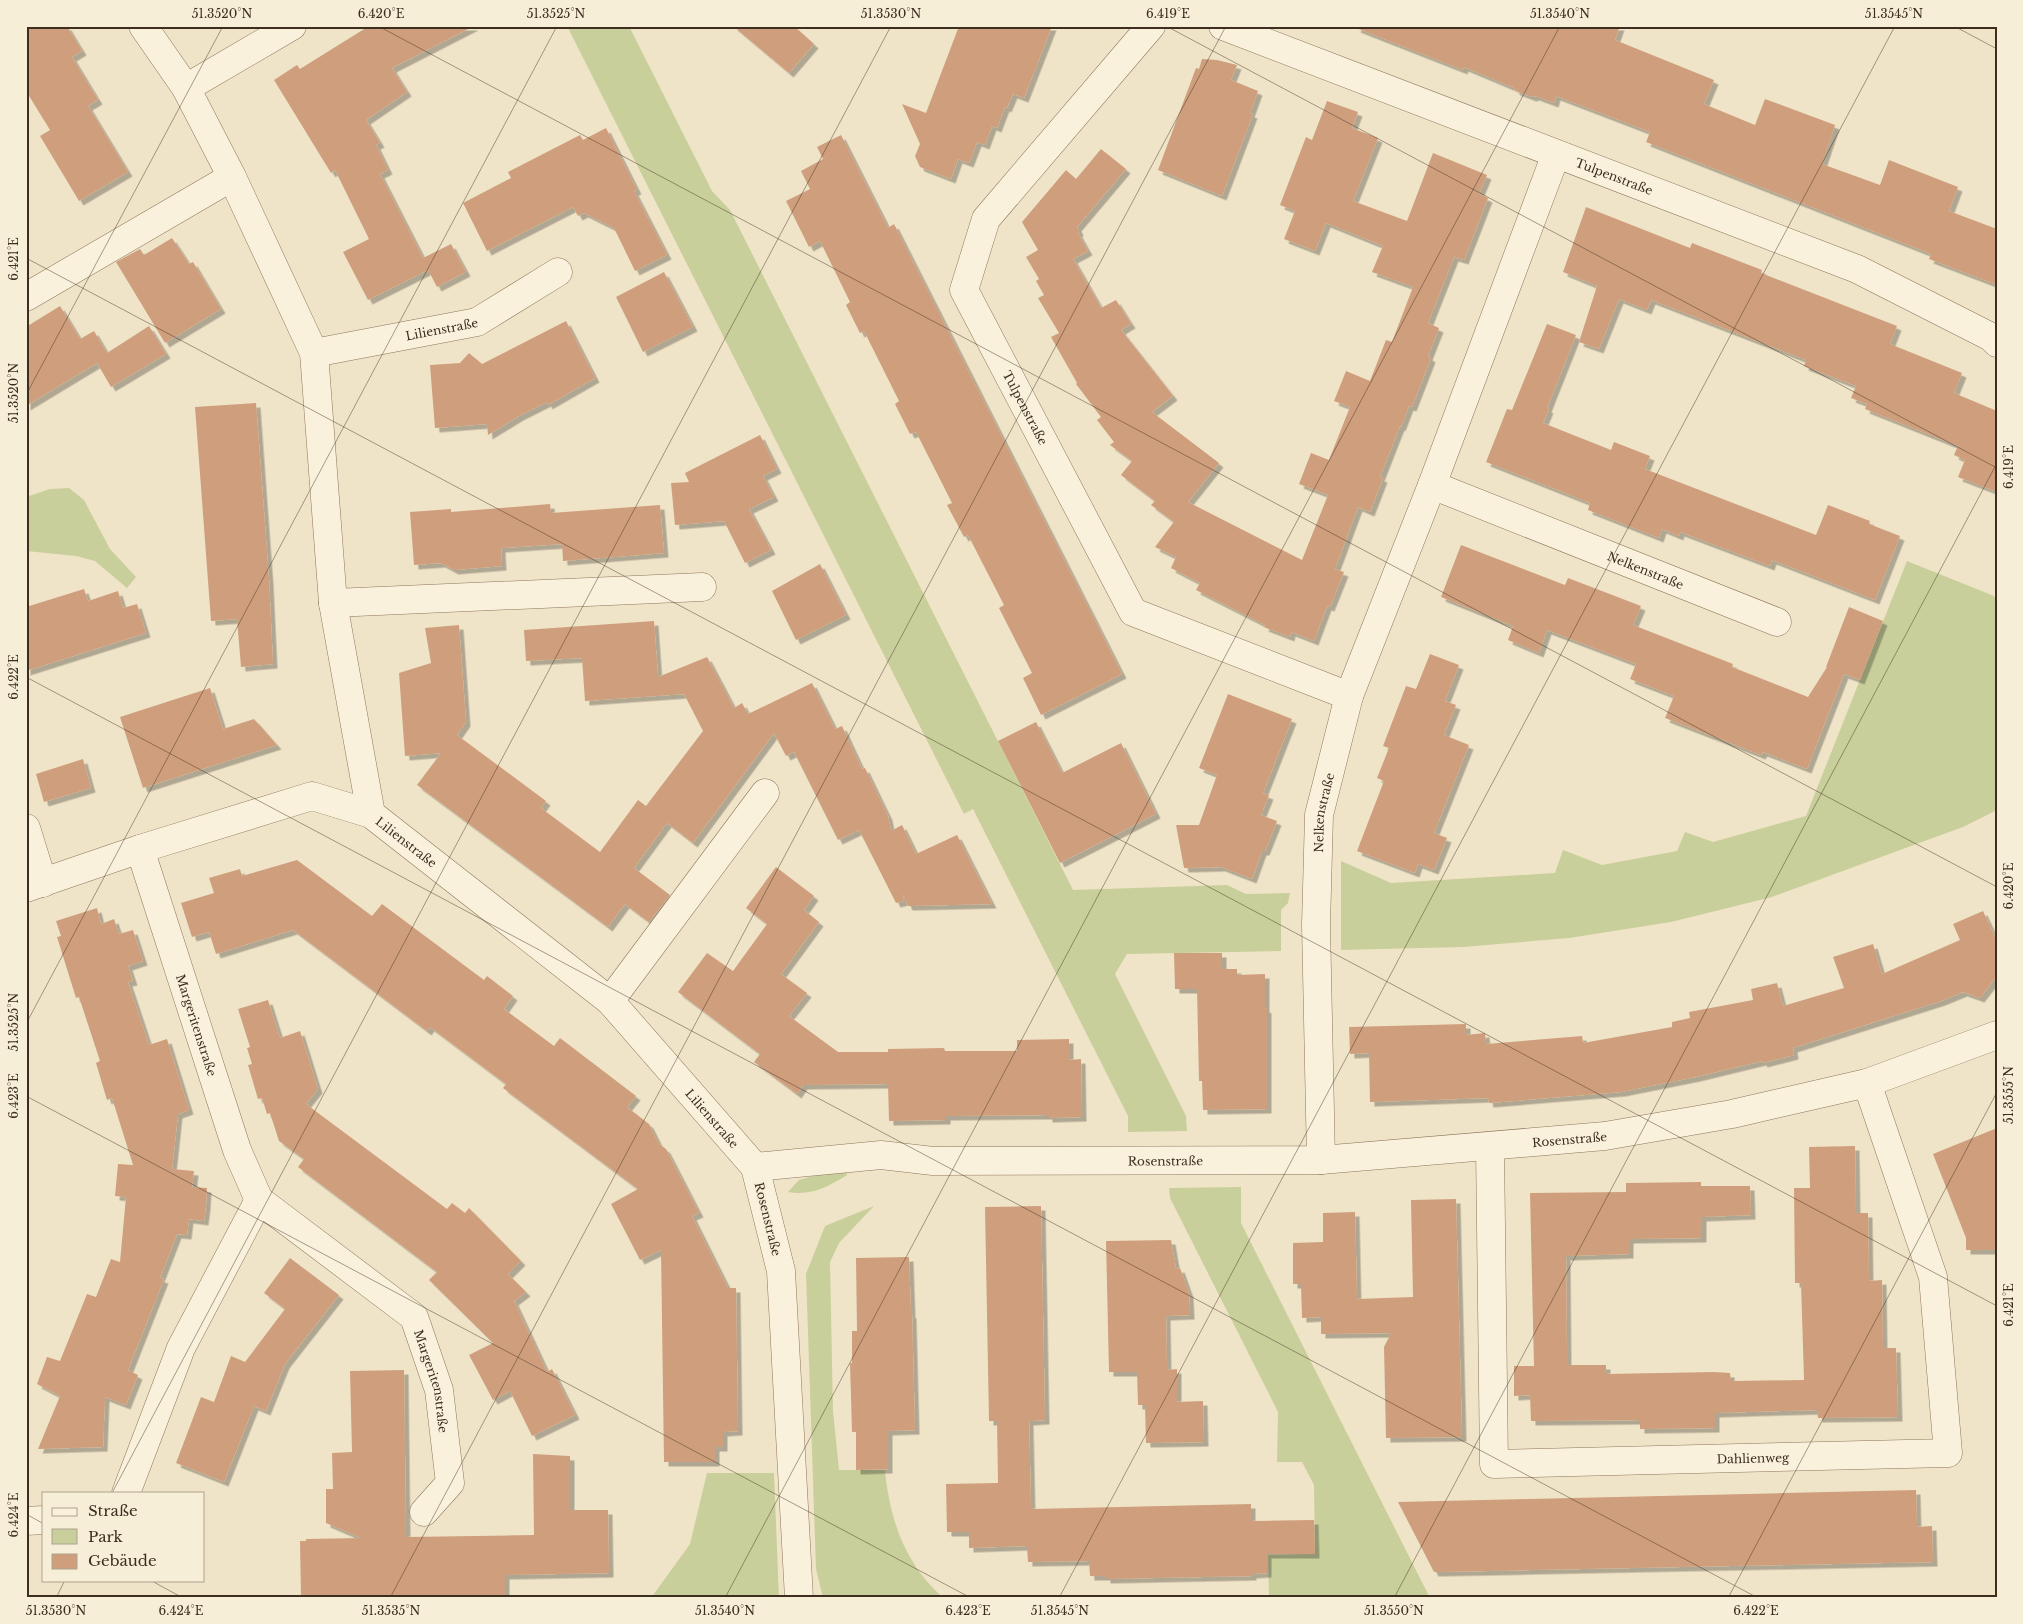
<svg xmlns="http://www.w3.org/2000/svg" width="2023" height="1624" viewBox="0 0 2023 1624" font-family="'Libre Baskerville',serif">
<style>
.green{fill:#c9cf9b}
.building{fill:#cf9f7d;filter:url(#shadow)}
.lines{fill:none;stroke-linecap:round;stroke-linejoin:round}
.minor-casing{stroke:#8d765c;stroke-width:29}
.minor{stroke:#faf1dc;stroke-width:28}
.ticks{fill:none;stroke:#3d2e20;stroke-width:1;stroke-opacity:0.45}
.labels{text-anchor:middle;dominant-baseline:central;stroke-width:4;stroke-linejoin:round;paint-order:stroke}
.street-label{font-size:12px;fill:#3d2e20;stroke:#f7eed8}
.neatline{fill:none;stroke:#3d2e20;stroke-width:2}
.ticks-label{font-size:12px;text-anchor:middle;fill:#3d2e20}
</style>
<defs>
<filter id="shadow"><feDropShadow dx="4.5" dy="4.5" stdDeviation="0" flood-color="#0004"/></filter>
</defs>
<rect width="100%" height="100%" fill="#f0e4c8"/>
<g class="green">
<polygon points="567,26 629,26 712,191 730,210 1073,890 1227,885 1246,894 1290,893 1288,903 1281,910 1281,951 1127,954 1115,974 1186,1116 1187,1131 1128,1132 1128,1116 973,809 964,814"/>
<polygon points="69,488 84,500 110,549 136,577 127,588 95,561 76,556 26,551 26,497 50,489"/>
<polygon points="1907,561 1994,596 1997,601 1997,810 1963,827 1772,897 1671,922 1569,938 1463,947 1341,950 1341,861 1391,883 1555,873 1563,850 1602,865 1677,851 1685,832 1713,842 1806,816"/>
<path d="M 831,1171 L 847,1171 L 847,1175 C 828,1187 811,1196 788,1192 L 799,1180 Z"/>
<polygon points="1241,1187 1241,1223 1430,1598 1269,1598 1268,1555 1315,1554 1314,1485 1302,1462 1277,1462 1278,1412 1170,1198 1169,1188"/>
<path d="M 874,1206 L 839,1243 L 830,1262 L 833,1411 L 839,1470 L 885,1470 C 888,1502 896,1535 913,1562 C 920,1575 933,1588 943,1598 L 823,1598 L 816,1569 L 806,1274 L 825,1226 Z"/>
<polygon points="707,1473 774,1473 779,1598 651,1598 690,1544"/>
</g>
<g class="building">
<polygon points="26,26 67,26 82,51 72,57 98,100 88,106 128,172 79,201 40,136 50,130 26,91"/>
<polygon points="369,26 474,26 392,68 407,92 366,120 380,143 376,145 388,170 380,174 423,258 451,244 466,272 437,287 428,270 368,300 343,252 369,239 335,170 331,173 274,80 297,65 300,69"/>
<polygon points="733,26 794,26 814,44 789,73"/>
<polygon points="959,26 1052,26 1024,98 1013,94 1007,108 1005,107 997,128 992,126 985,145 977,142 969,163 958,159 951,179 920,167 915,156 920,144 902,104 926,113"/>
<polygon points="1357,26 1620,26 1615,40 1714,80 1704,104 1755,125 1765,99 1835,125 1822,164 1880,185 1889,160 1958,187 1949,211 1997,229 1997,285 1929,259 1931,254 1646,142 1650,132 1556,96 1554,103 1535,96 1532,97 1516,91 1514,88 1464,67 1463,70 1356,28"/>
<polygon points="1202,59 1217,60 1237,65 1231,80 1258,91 1250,113 1253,114 1222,196 1158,170 1196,68 1199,69"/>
<polygon points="1327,101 1358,112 1352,128 1378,138 1353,201 1407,221 1433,153 1487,175 1479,194 1488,198 1464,260 1454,257 1428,323 1439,328 1428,356 1431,358 1412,407 1409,406 1401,427 1400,426 1380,477 1383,478 1370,512 1358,507 1335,569 1344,572 1330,607 1327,606 1314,641 1291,632 1290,637 1264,627 1265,625 1196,590 1200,583 1171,568 1176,557 1155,547 1185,507 1174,522 1151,505 1155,501 1121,475 1132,461 1110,445 1114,442 1097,420 1101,417 1076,384 1077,383 1051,337 1059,333 1038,298 1044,295 1036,281 1039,279 1026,257 1038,250 1022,222 1066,170 1076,179 1101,149 1126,169 1077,227 1079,231 1078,233 1088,251 1073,259 1101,308 1116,300 1131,324 1121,330 1173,396 1152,412 1219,463 1188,502 1302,560 1328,495 1299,484 1311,453 1329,460 1350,407 1334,401 1346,371 1370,381 1386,340 1392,342 1413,287 1372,272 1383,246 1326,223 1315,251 1284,239 1295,211 1280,205 1306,137 1312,140"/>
<polygon points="606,128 637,190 634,191 667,255 635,271 614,228 584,213 578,216 573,207 487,251 463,203 511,178 508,172 580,135 583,140"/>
<polygon points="841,135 888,228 894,224 1122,674 1041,715 1023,678 1032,673 999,608 1004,605 968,535 964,537 947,505 952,503 916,432 910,434 895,404 899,401 864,331 860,333 846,305 850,302 820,241 809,247 786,201 810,189 801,171 823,159 817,147"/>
<polygon points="1586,207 1690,248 1692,243 1762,270 1761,273 1897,326 1890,344 1962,373 1954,393 1997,411 1997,492 1958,477 1965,460 1954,455 1958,446 1865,409 1867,404 1851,398 1856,386 1804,366 1806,360 1651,300 1647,310 1619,299 1599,349 1579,342 1597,286 1563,272"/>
<polygon points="172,238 189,264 193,262 221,309 165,343 116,262 140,249 144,255"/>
<polygon points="664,272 693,327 643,352 616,297"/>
<polygon points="60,306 80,339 94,331 107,353 149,326 166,354 111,387 97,363 26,406 26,327"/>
<polygon points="566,321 595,378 548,405 547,402 519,416 488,435 487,424 435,428 430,365 460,363 469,353 482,364"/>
<polygon points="1547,324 1576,335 1547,408 1549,409 1543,423 1611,450 1614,442 1650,456 1645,469 1816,535 1828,505 1870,521 1869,524 1900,536 1875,600 1772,560 1770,566 1680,532 1679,536 1662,529 1659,538 1588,510 1590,503 1486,462 1507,409 1512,410"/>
<polygon points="256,403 269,580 273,664 241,667 237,619 211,621 195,407"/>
<polygon points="760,435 777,469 763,476 774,497 749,509 771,550 745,563 724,521 675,525 671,483 689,482 685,473"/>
<polygon points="550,504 551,513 660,505 664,553 563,561 562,544 501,548 502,566 454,570 441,563 414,565 410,512 451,509 451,512"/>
<polygon points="1461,545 1565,585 1568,578 1641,606 1633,625 1733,664 1732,667 1808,697 1827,667 1826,667 1849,607 1883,621 1860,680 1844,674 1807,769 1763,752 1761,755 1665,718 1674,696 1630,679 1636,664 1547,630 1539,653 1508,640 1513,626 1441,597"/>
<polygon points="820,564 846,615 796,640 772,591"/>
<polygon points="84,589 88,601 118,591 123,608 137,604 146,633 26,671 26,607"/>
<polygon points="654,621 658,677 707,657 734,708 742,703 748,714 812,683 835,729 842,726 862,769 865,768 888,816 891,831 902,825 916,854 957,835 992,904 908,906 903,894 904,901 896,903 859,830 838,840 794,752 786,756 774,733 693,843 667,823 634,868 670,895 649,922 625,904 608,927 417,785 441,753 405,756 399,673 431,663 425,628 459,625 466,722 457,735 546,801 541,808 600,852 638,800 646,806 703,731 684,694 585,701 582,658 526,661 524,630"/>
<polygon points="1430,654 1459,665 1445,701 1456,705 1444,735 1469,745 1434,833 1447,838 1434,870 1418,864 1415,873 1357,851 1384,781 1377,778 1389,748 1383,746 1406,686 1416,689"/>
<polygon points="210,688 223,729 254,719 277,745 143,788 120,717"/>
<polygon points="1228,694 1292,719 1263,793 1269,795 1261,815 1277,821 1265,851 1262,851 1252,879 1221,867 1184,868 1176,825 1199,825 1217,775 1199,768"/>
<polygon points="1036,722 1062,773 1121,743 1156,814 1060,863 998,741"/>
<polygon points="83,759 91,788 44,802 36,774"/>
<polygon points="297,860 372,916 382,904 484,980 487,976 513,996 504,1009 554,1046 560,1038 636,1096 627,1107 649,1124 659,1144 666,1149 699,1213 692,1216 728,1288 736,1288 738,1431 723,1432 723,1447 715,1447 715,1462 664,1462 661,1250 640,1260 611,1204 638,1189 503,1088 506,1084 430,1027 427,1031 293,930 216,954 209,932 192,937 181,903 214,893 209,878 240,869 242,876"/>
<polygon points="776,867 814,896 804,910 819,922 781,974 807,993 789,1016 838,1052 888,1052 888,1049 944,1048 945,1051 1017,1051 1017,1040 1069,1039 1069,1060 1081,1059 1082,1117 1048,1118 1048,1115 946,1116 946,1120 889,1121 888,1084 803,1085 797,1094 754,1062 760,1054 678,992 707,953 733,971 767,924 746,908"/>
<polygon points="97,908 101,924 114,919 119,934 133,930 143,961 128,966 133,981 128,982 149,1045 167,1039 189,1110 178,1114 172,1169 194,1171 192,1187 207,1188 206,1205 204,1221 189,1219 187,1235 177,1234 160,1278 164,1279 128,1370 138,1375 126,1405 105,1397 103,1447 38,1449 60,1396 37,1384 47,1357 60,1361 87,1294 96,1297 111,1259 120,1262 126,1197 115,1196 118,1164 133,1165 112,1098 107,1100 96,1063 100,1061 79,997 76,998 57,937 61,936 56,921"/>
<polygon points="1983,911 1997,941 1997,976 1980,998 1963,992 1941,1001 1793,1048 1794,1055 1763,1063 1762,1061 1696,1077 1621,1092 1489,1103 1488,1098 1370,1102 1369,1053 1350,1054 1349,1027 1466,1024 1466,1035 1485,1033 1486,1044 1582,1036 1583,1043 1672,1027 1672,1022 1690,1018 1689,1012 1753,1000 1751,989 1777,983 1783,1006 1844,988 1833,957 1873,944 1882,974 1960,940 1953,924"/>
<polygon points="1174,953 1222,953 1222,969 1237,969 1237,975 1265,974 1265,1008 1267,1009 1267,1109 1203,1110 1202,1081 1199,1081 1197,989 1175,989"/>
<polygon points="268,1000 280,1038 300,1031 318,1089 306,1104 447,1209 452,1203 465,1213 469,1208 521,1261 508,1274 526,1292 514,1301 547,1372 552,1369 575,1415 532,1436 510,1391 493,1400 469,1355 493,1343 429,1280 437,1272 298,1167 304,1159 279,1141 270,1113 267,1114 262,1098 258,1099 248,1065 252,1064 247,1048 250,1047 238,1009"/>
<polygon points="1997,1128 1997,1250 1966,1250 1966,1238 1933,1154"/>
<polygon points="1855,1146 1856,1213 1868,1213 1869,1281 1882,1280 1883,1348 1896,1348 1898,1417 1818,1418 1817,1410 1715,1413 1715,1428 1640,1429 1640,1420 1531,1421 1530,1395 1514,1396 1514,1366 1534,1366 1530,1193 1626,1192 1626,1183 1701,1182 1701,1186 1750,1186 1751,1215 1702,1217 1702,1238 1629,1239 1629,1254 1566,1256 1567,1365 1606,1365 1606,1374 1714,1372 1730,1373 1731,1381 1804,1380 1801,1283 1795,1283 1794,1188 1810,1188 1809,1147"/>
<polygon points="1456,1199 1462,1437 1386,1438 1384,1347 1391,1333 1321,1334 1321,1317 1302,1318 1301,1284 1293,1284 1293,1243 1323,1242 1323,1213 1355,1212 1357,1299 1413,1297 1411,1200"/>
<polygon points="1041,1206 1045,1420 1029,1421 1031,1509 1251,1504 1251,1521 1314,1520 1315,1554 1267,1554 1267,1573 1252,1574 1252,1576 1106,1579 1106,1576 1090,1576 1089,1561 1028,1562 1027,1546 969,1548 969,1532 947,1532 946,1484 998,1483 997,1421 989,1421 985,1207"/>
<polygon points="1171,1240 1176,1269 1180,1268 1189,1293 1190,1315 1166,1316 1167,1370 1177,1369 1177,1402 1203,1401 1204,1442 1146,1443 1145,1405 1138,1405 1137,1372 1109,1372 1106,1241"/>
<polygon points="909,1257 911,1314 912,1314 915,1430 888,1431 888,1469 856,1470 856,1432 852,1432 850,1363 852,1363 852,1331 857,1331 856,1258"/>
<polygon points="290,1258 339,1295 285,1364 266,1411 254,1406 224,1482 176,1463 201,1397 214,1402 231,1356 245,1362 285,1309 264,1293"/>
<polygon points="404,1370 406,1537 534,1535 533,1454 570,1456 570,1510 608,1510 609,1573 505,1575 505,1598 301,1598 300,1541 306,1541 306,1539 361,1538 326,1523 326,1489 333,1489 332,1453 352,1452 350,1371"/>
<polygon points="1916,1490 1917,1527 1932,1526 1933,1562 1434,1572 1398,1502"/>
</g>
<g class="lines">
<g class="minor-casing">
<g id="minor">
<path id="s1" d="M 143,26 L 186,88 L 232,177 L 314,353 L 333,603 L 371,814 L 610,1001 L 755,1167"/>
<path id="s2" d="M 1151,26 L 986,219 L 964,290 L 1133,612 L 1349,696"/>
<path id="s3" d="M 1223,26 L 1857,269 L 1991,337 L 1997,343"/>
<polyline points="186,88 292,26"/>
<polyline points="26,297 232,177"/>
<path id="s4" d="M 314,353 L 477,322 L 558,272"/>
<path id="s5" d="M 1432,485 L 1777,622"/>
<polyline points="333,603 702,587"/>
<polyline points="26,828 43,883"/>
<path id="s6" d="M 140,849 L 237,1150 L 259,1200 L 414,1317 L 439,1390 L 450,1483 L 424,1512"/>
<polyline points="26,888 140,849 312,796 371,814"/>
<polyline points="610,1001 765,793"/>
<path id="s7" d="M 1490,1147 L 1494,1464 L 1948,1453 L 1933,1277 L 1867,1083"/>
<path id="s8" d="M 1321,1160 L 1316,925 L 1319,815 L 1349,696 L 1432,485 L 1556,154"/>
<polyline points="126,1493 181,1348 259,1200"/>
<polyline points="26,1521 44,1520"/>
<path id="s9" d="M 799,1598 L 781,1271 L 755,1167 L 881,1155 L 933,1161 L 1321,1160 L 1605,1136 L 1732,1114 L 1867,1083 L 1997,1035"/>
</g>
</g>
<use href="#minor" class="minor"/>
</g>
<path class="ticks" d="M 378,26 L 1997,887M 1166,26 L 1997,468M 1954,26 L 1997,49M 26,258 L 1997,1306M 26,395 L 223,26M 26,677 L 1758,1598M 26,1024 L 557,26M 26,1096 L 971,1598M 112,1493 L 891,26M 26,1514 L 44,1524M 150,1580 L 183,1598M 56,1598 L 65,1580M 390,1598 L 1226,26M 725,1598 L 1560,26M 1059,1598 L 1895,26M 1394,1598 L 1997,463M 1728,1598 L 1997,1092"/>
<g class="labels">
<g class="street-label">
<text stroke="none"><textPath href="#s3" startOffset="419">Tulpenstraße</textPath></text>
<text stroke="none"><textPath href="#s4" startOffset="130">Lilienstraße</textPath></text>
<text stroke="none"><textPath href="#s2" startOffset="461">Tulpenstraße</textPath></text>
<text stroke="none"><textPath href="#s5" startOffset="230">Nelkenstraße</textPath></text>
<text stroke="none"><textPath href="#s8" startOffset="348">Nelkenstraße</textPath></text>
<text stroke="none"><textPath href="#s1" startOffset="880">Lilienstraße</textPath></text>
<text stroke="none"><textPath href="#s6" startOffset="185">Margeritenstraße</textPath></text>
<text stroke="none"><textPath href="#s1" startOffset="1294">Lilienstraße</textPath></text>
<text stroke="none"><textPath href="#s9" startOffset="1251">Rosenstraße</textPath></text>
<text stroke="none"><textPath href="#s9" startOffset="846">Rosenstraße</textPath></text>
<text transform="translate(768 1219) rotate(76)">Rosenstraße</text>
<text stroke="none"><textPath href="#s6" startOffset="632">Margeritenstraße</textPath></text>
<text stroke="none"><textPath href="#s7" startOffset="576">Dahlienweg</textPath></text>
</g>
</g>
<rect width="2023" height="1624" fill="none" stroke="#f7eed8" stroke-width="55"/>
<rect x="42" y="1492" width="162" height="90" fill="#f7eed8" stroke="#ada18e"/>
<rect x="52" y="1508" width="25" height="8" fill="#faf1dc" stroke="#ada18e"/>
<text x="88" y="1516" font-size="15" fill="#3d2e20">Straße</text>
<rect x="52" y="1529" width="25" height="15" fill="#c9cf9b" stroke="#ada18e"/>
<text x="88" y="1542" font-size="15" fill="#3d2e20">Park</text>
<rect x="52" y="1554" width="25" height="15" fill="#cf9f7d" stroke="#ada18e"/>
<text x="88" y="1566" font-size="15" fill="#3d2e20">Gebäude</text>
<rect x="28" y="28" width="1968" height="1568" class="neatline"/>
<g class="ticks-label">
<text x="222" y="18">51.3520°N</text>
<text x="381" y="18">6.420°E</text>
<text x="556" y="18">51.3525°N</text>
<text x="891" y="18">51.3530°N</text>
<text x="1168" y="18">6.419°E</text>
<text x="1560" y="18">51.3540°N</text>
<text x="1894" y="18">51.3545°N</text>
<text transform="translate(14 259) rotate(-90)" y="4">6.421°E</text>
<text transform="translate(14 393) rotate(-90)" y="4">51.3520°N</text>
<text transform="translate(2009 467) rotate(-90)" y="4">6.419°E</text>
<text transform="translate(14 677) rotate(-90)" y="4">6.422°E</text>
<text transform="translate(2009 886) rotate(-90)" y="4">6.420°E</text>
<text transform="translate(14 1022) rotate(-90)" y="4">51.3525°N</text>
<text transform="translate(2009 1095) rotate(-90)" y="4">51.3555°N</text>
<text transform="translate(14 1096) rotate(-90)" y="4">6.423°E</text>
<text transform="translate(2009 1305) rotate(-90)" y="4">6.421°E</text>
<text transform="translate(14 1515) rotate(-90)" y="4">6.424°E</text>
<text x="56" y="1615">51.3530°N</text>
<text x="181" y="1615">6.424°E</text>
<text x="391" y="1615">51.3535°N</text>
<text x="725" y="1615">51.3540°N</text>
<text x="968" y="1615">6.423°E</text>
<text x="1060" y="1615">51.3545°N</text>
<text x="1394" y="1615">51.3550°N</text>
<text x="1756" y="1615">6.422°E</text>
</g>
</svg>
